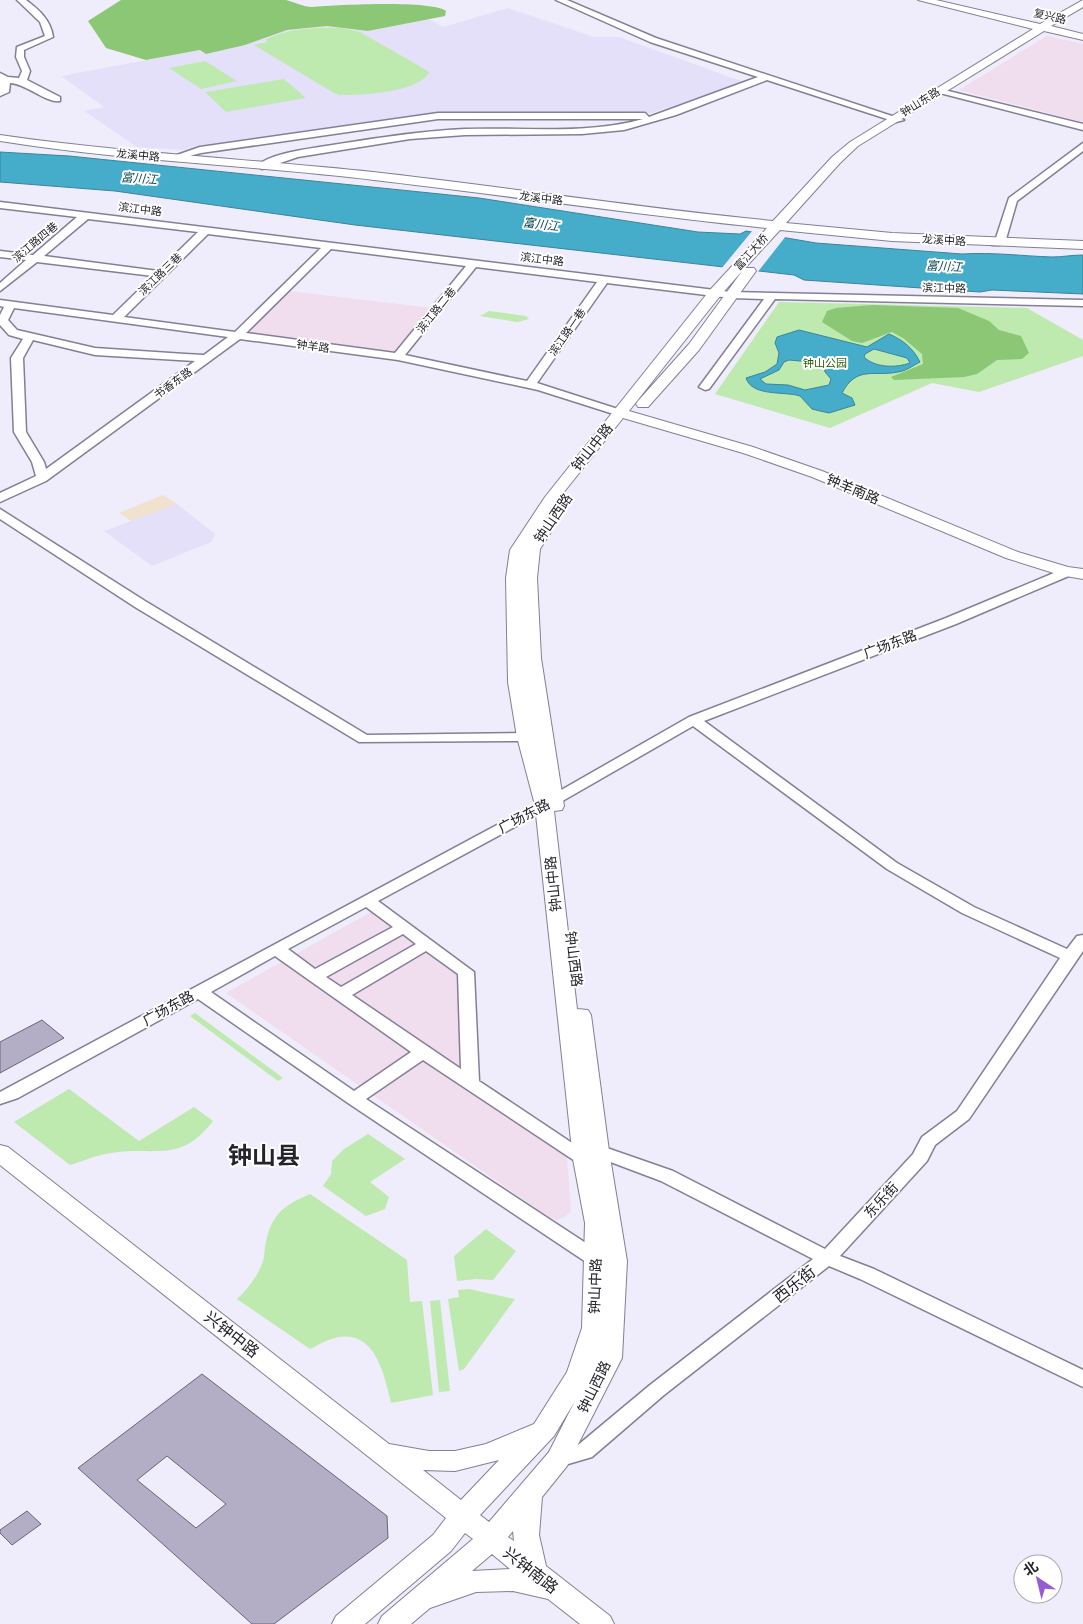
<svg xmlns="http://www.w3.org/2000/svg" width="1083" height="1624" viewBox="0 0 1083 1624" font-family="Mulish,'Noto Sans SC',sans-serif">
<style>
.commercial{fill:#f0ddee}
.industrial{fill:#f0e2cf}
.built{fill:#e5e0fa}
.green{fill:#bee9af}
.forest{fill:#8bc774}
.water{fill:#45adca;stroke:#3b849b;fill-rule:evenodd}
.pier{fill:#efecfb}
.building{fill:#b3aec6;stroke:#69647b;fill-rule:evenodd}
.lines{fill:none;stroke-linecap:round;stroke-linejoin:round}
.minor-casing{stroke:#847f96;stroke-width:3}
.major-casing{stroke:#847f96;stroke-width:2}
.minor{fill:#fff;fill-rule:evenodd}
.major{fill:#fff;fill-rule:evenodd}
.labels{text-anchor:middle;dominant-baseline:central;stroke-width:4;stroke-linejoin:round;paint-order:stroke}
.far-street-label{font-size:11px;fill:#25232c;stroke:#fff}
.far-park-label{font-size:11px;fill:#285e06;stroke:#fff}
.far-water-label{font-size:12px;font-style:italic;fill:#0c4959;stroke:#fff}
.street-label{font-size:14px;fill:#25232c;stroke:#fff}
.near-street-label{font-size:16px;fill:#25232c;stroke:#fff}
.town-label{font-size:24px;font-weight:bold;fill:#25232c;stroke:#fff}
</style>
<rect width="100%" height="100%" fill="#efecfb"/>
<g class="commercial">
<polygon points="1047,36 1083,44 1083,122 959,90"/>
<polygon points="289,291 432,308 397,352 246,332"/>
<polygon points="380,907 470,970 474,1082 566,1145 571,1211 565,1217 557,1220 547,1216 226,993"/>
</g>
<polygon class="industrial" points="163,495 177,504 133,522 119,513"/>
<g class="built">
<polygon points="508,8 594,37 619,37 744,82 652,113 453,112 364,122 184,150 137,147 84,111 104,107 61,76 201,50 206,54 245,45 287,30 327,26 368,31 429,19 443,27"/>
<polygon points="177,504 215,534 211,542 152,566 104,531"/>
</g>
<g class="green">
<path d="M 342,28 L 360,32 L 428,71 L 429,73 C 416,93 362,95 340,95 L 334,93 L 254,45 L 267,42 L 266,39 C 290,28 317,27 342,28 Z"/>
<polygon points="205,61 237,81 201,89 169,68"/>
<polygon points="284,79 306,98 226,112 205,92"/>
<polygon points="779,302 1027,308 1083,340 1083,356 979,392 932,383 830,428 715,394"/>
<polygon points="489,311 526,316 529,319 518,322 480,316"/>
<polygon points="195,1013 283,1078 278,1081 190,1016"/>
<path d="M 69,1089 L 139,1141 L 194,1107 L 213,1121 C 180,1164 156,1146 111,1153 C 97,1155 83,1161 70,1165 L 14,1122 Z"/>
<polygon points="368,1134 405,1159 370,1182 389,1197 385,1209 366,1216 323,1186 331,1174 332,1161 344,1149"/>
<path d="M 310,1194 L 407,1260 L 410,1302 L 422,1301 L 433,1395 L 391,1403 C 384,1374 375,1328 335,1338 C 326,1340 318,1345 310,1349 L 237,1299 C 247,1290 257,1277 262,1264 C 265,1258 264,1249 266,1242 C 272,1213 285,1205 310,1194 Z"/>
<polygon points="486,1229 516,1251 493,1280 476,1279 457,1281 454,1256"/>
<polygon points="469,1289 515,1299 464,1369 459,1371 448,1299 459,1297 458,1290"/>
<polygon points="440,1300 450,1391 439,1392 430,1301"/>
</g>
<g class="forest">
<path d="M 121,0 L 286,0 C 294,2 304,7 312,7 C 340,5 430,0 446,11 L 445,16 L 368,31 L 327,26 L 287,30 L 245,45 L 206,54 L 200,50 L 146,60 L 106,48 L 88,21 Z"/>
<polygon points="872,305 958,308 989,321 999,330 1021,336 1029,353 1022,359 997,360 977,374 964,377 894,380 891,377 923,364 922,354 903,338 892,332 862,343 852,341 822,322 827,311 836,308"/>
</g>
<g class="water">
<path d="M 0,152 L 69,156 L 479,198 L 698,232 L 740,234 L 746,231 L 816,243 L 962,254 C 992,252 1022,256 1052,257 C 1062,257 1072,255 1083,255 L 1083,294 L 992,290 L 980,292 L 804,280 L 794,275 L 355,225 L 115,191 L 0,182 Z"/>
<path d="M 799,330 L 867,347 L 889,334 C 903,340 913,348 920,362 C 914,365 906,371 898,372 C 874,377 857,365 842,393 L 852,398 L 855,405 L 829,413 L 820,411 L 812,409 L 800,396 C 785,391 752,397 746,378 L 765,372 L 777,364 L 779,353 L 775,343 L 777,337 ZM 874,349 L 907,358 L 910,363 C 896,368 875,368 864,357 L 865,354 ZM 789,360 L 823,363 L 825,372 L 831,379 L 829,385 L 805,390 L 788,385 L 766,384 L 760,379 L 779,370 L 784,362 Z"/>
</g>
<polygon class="pier" points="753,230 786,236 757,273 721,269"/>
<g class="building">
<polygon points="42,1020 64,1038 0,1073 0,1042"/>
<path d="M 202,1374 L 387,1516 L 388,1538 L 274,1624 L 252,1624 L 78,1468 ZM 167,1456 L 226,1504 L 196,1528 L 137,1480 Z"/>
<polygon points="27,1511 41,1524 12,1545 0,1533 0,1530"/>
</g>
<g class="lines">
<g class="minor-casing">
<g id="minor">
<path d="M 17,0 L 26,0 C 39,10 51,20 53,37 L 24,50 L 24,57 L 30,71 L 27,80 L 60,97 L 60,101 C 46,103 27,84 10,83 L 9,92 L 0,96 L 0,73 L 8,77 L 19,78 L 22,71 L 16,57 L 17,47 L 45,36 L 40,22 Z"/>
<path d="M 556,0 L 567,0 L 656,38 L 904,120 L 896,122 L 767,80 L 676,115 L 624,130 L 582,134 L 465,135 L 410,139 L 298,157 L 262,169 L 257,166 C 271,153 308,149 326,146 C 372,139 418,131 465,129 C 524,127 586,135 643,119 L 438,119 L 201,153 L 182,158 L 177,155 L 200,147 L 438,113 L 645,113 L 649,117 L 758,77 L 650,42 Z"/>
<polygon points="936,88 1083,124 1083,130 936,92"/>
<polygon points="1083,143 1083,151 1017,201 1006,239 1000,245 992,245 991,243 996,238 1009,198"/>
<path d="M 0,202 L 731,292 L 1083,300 L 1083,306 L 775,299 L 709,389 L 705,390 L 699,387 L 764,299 L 731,298 L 607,283 L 537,383 L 624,411 L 626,413 L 620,416 L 538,390 L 398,360 L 240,339 L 46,481 L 0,502 L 0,493 L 36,476 L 32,462 L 14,432 L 11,358 L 23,339 L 9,335 L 0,325 L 0,315 L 4,307 L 0,306 L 0,300 L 113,315 L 153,276 L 37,262 L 0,291 L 0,283 L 26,260 L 0,257 L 0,251 L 33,255 L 77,217 L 0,208 ZM 88,219 L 198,232 L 158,271 L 44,256 ZM 208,234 L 321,248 L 235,332 L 124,317 ZM 331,249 L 466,266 L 395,353 L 246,333 ZM 476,267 L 597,282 L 527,381 L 405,355 ZM 14,308 L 228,337 L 204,355 L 185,354 L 95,348 L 17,330 L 8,320 ZM 33,340 L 95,355 L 195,361 L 46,469 L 44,462 L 26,432 L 23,358 Z"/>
<polygon points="0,509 145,601 367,735 526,733 533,737 526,741 359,742 135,607 0,519"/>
<path d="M 1066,568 L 1072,572 L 1071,575 L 956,624 L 704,721 L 897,863 L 974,907 L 1067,949 L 1077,936 L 1083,935 L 1083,951 L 969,1119 L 935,1145 L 927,1161 L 840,1256 L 874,1269 L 1083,1370 L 1083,1387 L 860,1279 L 829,1266 L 664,1395 L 592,1457 L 558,1467 L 551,1465 L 548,1459 L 551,1453 L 578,1445 L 650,1385 L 813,1259 L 661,1181 L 592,1155 L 589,1151 L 592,1147 L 598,1145 L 604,1147 L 673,1171 L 825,1249 L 913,1154 L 922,1137 L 957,1111 L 1060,958 L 962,913 L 887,869 L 693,726 L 559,803 L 378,901 L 474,972 L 479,1081 L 590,1155 L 593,1159 L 590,1163 L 584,1165 L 578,1163 L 423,1060 L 366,1099 L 601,1253 L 609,1255 L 611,1260 L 609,1265 L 602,1267 L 589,1264 L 348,1103 L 198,999 L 18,1098 L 0,1104 L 0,1092 L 549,797 L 689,717 L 946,618 ZM 366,907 L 393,927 L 315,969 L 288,949 ZM 403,934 L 416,944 L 341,987 L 326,977 ZM 426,951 L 458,974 L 461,1069 L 352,995 ZM 275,956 L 411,1052 L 354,1091 L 211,992 Z"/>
</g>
</g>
<g class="major-casing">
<path id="major" d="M 918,0 L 936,0 L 1040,24 L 1083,0 L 1083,7 L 1051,26 L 1083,34 L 1083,40 L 1044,31 L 858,146 L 840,163 L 786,223 L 892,233 L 1083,241 L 1083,249 L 892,241 L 780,230 L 745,268 L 754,268 L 756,271 L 699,350 L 648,407 L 638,407 L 636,404 L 638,401 L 689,344 L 743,270 L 720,296 L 629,411 L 753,447 L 822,471 L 1018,552 L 1068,567 L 1083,569 L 1083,579 L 1060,575 L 1006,558 L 812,477 L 743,453 L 623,418 L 556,502 L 540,528 L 549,529 L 551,532 L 540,549 L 537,578 L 541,658 L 564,806 L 562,810 L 554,811 L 577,1009 L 588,1010 L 591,1015 L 609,1151 L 627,1261 L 622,1358 L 567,1466 L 542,1497 L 539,1535 L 546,1566 L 610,1616 L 614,1624 L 580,1624 L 548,1599 L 513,1591 L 476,1592 L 430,1608 L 411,1624 L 378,1624 L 382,1616 L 473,1539 L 465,1533 L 451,1551 L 365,1624 L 332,1624 L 336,1616 L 433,1535 L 446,1518 L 0,1165 L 0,1145 L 8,1147 L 389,1444 L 429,1451 L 455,1451 L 486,1444 L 534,1424 L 567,1372 L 582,1328 L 585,1223 L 573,1159 L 535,805 L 517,737 L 508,682 L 506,578 L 510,550 L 545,497 L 710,290 L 767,228 C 636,215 505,195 374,180 C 250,165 124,161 0,141 L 0,135 C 124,153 249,159 373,172 C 507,187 640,208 773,221 L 832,157 L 850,142 L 1033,29 ZM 575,1401 L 549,1452 L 489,1522 L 480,1515 L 554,1436 ZM 499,1460 L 461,1500 L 423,1470 L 455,1471 ZM 513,1531 L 514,1541 L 508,1537 ZM 492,1554 L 510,1569 L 472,1571 Z"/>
</g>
<use href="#minor" class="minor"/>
<use href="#major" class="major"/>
</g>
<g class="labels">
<g class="far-street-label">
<text transform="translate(1050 16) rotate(13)">复兴路</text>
<text transform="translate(920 102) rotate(-32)">钟山东路</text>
<text transform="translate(138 155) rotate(5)">龙溪中路</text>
<text transform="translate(541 198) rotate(7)">龙溪中路</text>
<text transform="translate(140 209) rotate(7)">滨江中路</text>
<text transform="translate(944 240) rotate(4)">龙溪中路</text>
<text transform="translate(35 242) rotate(-40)">滨江路四巷</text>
<text transform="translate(751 252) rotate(-48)">富江大桥</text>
<text transform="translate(542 259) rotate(7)">滨江中路</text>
<text transform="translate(160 274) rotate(-44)">滨江路三巷</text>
<text transform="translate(944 288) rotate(1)">滨江中路</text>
<text transform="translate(436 310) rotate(-51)">滨江路二巷</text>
<text transform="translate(567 332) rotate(-55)">滨江路一巷</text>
<text transform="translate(313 346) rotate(8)">钟羊路</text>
<text transform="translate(173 383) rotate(-36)">书香东路</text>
</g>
<g class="far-park-label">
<text x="825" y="363">钟山公园</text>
</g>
<g class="far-water-label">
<text transform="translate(139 178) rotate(4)">富川江</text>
<text transform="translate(541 224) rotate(7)">富川江</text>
<text transform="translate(944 266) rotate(3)">富川江</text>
</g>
<g class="street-label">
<text transform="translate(592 447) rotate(-51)">钟山中路</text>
<text transform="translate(853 489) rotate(23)">钟羊南路</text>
<text transform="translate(553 518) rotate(-56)">钟山西路</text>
<text transform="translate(890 644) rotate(-21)">广场东路</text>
<text transform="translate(524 816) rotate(-28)">广场东路</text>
<text transform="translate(553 884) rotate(-96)">钟山中路</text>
<text transform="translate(574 959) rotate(83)">钟山西路</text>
<text transform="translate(168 1008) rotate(-29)">广场东路</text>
<text transform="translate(881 1200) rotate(-47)">东乐街</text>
<text transform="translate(595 1286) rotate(-88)">钟山中路</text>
<text transform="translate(594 1387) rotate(-64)">钟山西路</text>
</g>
<g class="near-street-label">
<text transform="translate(794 1284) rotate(-38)">西乐街</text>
<text transform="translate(232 1334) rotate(38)">兴钟中路</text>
<text transform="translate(531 1570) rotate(38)">兴钟南路</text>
</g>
<g class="town-label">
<text x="264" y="1155">钟山县</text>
</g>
</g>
<g transform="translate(1038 1579) rotate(325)"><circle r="24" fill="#ffffff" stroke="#a8a7ab"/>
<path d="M0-4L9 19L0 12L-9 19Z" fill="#9a5bd1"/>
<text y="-8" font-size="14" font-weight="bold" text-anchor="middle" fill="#25232c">北</text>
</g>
</svg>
